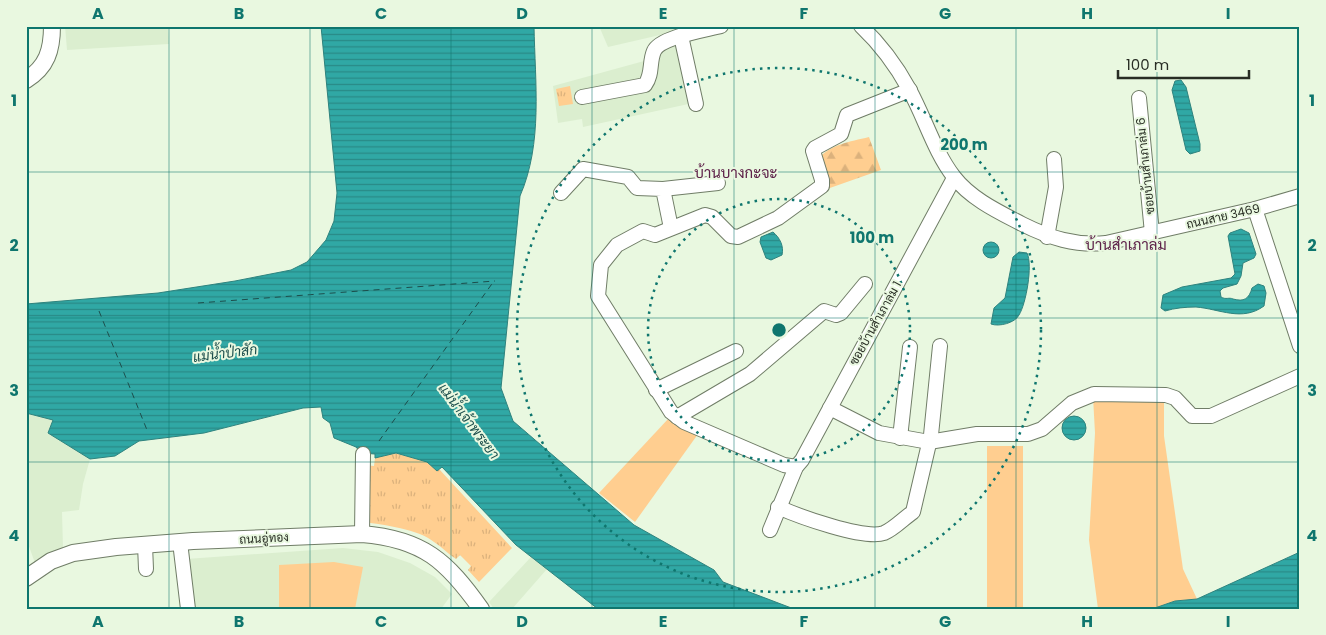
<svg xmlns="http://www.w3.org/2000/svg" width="1326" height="635" viewBox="0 0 1326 635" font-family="Poppins,Sarabun,sans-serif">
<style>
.built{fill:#dbeecf}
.grass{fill:#ffce90}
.forest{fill:url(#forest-firs)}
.park{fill:url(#park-tufts)}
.water{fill:url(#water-rules);stroke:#2e837e}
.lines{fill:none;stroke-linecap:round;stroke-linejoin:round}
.ferry{stroke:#1c4e4c;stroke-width:1;stroke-dasharray:6 5;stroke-linecap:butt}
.minor-casing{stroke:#707d67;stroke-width:16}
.major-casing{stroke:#707d67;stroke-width:18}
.minor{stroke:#fff;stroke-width:14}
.major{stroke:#fff;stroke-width:16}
.grid{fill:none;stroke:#0f766e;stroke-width:1;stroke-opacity:0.55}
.ring{fill:none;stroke:#0f766e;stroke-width:2.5;stroke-dasharray:2.5 5}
.labels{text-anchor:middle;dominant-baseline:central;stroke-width:4;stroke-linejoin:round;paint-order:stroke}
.street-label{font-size:12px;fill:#282d24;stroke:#e9f8e0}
.water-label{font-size:14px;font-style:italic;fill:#1c4e4c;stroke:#e9f8e0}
.quarter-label{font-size:15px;fill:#5e2249;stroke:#e9f8e0}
.centre{fill:#0f766e;stroke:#e9f8e0;stroke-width:2.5}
.ring-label{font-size:15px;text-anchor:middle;font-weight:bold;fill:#0f766e;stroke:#e9f8e0;stroke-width:4;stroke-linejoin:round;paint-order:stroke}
.neatline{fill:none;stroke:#0f766e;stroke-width:2}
.grid-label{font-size:16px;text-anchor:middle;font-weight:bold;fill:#0f766e}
</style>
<defs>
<pattern id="forest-firs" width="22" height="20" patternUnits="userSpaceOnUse" patternTransform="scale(1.25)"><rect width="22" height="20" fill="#ffce90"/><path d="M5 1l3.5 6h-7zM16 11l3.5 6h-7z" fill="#dbb17c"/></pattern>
<pattern id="park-tufts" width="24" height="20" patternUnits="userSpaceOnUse" patternTransform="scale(1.25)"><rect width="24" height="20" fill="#ffce90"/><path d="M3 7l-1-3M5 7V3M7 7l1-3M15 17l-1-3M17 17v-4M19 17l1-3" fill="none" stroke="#dbb17c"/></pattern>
<pattern id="water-rules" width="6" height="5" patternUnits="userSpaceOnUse" patternTransform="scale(1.25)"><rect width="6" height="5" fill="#30a8a5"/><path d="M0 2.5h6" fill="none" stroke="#298986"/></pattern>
</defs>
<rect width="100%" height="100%" fill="#e9f8e0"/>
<g class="built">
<polygon points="65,26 168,26 169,44 67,50"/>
<polygon points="599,26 699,26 608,47"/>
<polygon points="677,43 693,103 583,127 582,119 558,123 553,86 655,58 660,51"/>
<polygon points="26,413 53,420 48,433 90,459 83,484 79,510 62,512 63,548 35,563 26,538"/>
<polygon points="343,548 378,552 410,563 435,577 452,594 441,609 191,609 186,559"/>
<polygon points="531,557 547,569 512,609 494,609 489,602"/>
</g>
<g class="grass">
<polygon points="1093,397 1164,400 1164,436 1183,569 1197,599 1175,601 1152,609 1098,609 1089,540 1095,433"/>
<polygon points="669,418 698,434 635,522 599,493"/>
<rect x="987" y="446" width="36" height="163"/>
<polygon points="334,562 363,567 355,609 279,609 279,565"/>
</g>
<path class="forest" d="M 869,137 L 881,170 L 827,189 L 817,160 C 831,144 849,142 869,137 Z"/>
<g class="park">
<polygon points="570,86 573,104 559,106 556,89"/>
<path d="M 395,453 L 427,462 L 437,471 L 439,469 L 512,548 L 479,582 L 468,570 L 471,566 L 460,555 L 456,559 C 448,554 442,547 434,542 C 418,529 384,525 364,522 L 364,465 L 374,466 L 375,458 Z"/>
</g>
<g class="water">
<path d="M 321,26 L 534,26 C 535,83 543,143 520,196 L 501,388 L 513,421 L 634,525 L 714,570 L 723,582 L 794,609 L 598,609 L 516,545 L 442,467 L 437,471 L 427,462 L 396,453 L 375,458 L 375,454 L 361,453 L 356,447 L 334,438 L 330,423 L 323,418 L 321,407 L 303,408 L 204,433 L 139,441 L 115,456 L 90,459 L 48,433 L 53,420 L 26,413 L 26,304 L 158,293 L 235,281 L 291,270 L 307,262 L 326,240 L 334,221 L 337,193 Z"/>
<polygon points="1181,80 1186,87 1200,144 1200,151 1190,154 1186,150 1172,90 1175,81"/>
<path d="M 1241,229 L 1249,233 L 1256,254 L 1254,258 L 1243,263 L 1241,276 L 1237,284 L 1223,288 L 1220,291 L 1221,297 C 1226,300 1229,297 1233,299 C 1244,302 1249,299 1252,288 L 1258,284 L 1264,286 L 1266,293 L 1264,306 C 1242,322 1220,309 1196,307 C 1185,307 1175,308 1165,311 L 1161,308 L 1163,295 L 1182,287 L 1231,278 L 1235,274 L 1228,236 L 1230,233 Z"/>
<path d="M 773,232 C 780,238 784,246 782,255 L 771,260 L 766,258 L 760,242 L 761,237 Z"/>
<circle cx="991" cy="250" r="8"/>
<path d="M 1019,252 L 1027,253 C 1033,265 1026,304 1019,315 C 1015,323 999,327 991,324 L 994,308 L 1005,298 L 1013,257 Z"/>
<circle cx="1074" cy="428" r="12"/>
<polygon points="1300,552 1300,609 1152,609 1175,601 1197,599"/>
</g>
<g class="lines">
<g class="ferry">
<polyline points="198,303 495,281"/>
<polyline points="99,311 147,430"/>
<polyline points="379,441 494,281"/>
</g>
<g class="minor-casing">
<g id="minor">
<path d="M 861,26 C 880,44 897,67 909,89 C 925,118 934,151 954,177 C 971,199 999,212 1022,224 C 1050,238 1075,246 1106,243 L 1255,209 L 1300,196"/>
<polyline points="681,36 696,104"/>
<path d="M 582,97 L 645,85 C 653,74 649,62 654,51 C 660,37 706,30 721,26"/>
<polyline points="1139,98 1152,233"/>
<polyline points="663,189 718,183"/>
<polyline points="561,193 583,169 628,177 637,188 663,189 671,228"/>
<polyline points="1255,209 1300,346"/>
<polyline points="1047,237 1056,187 1054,159"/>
<polyline points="656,390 736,351"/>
<polyline points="830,408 879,433 929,442 977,434 1028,434 1042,429 1072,403 1094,394 1166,395 1175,398 1192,416 1211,416 1300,376"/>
<polyline points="677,417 750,374 824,311 836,315 841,313 865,284"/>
<polyline points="900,438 910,347"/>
<polyline points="796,467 784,465 684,422 671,412 598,296 601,265 617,245 643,231 655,235 705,215 712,217 731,236 738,237 778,218 822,186 822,180 813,151 815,148 841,134 847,115 910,90"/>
<path d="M 778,507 C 798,516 864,540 884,533 C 894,529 904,518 913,512 L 931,435 L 940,346"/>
<polyline points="770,530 796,467 802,460 954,178"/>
<polyline points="362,534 363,454"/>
<polyline points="180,542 188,609"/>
<polyline points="145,545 146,569"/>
</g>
</g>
<g class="major-casing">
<g id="major">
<path d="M 26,80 C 47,67 52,50 52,26"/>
<path d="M 26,578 L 51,561 L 73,553 L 116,547 L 193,541 L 362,534 C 423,539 447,561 481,609"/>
</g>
</g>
<use href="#minor" class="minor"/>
<use href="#major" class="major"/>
</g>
<path class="grid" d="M 169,26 L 169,609M 310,26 L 310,609M 451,26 L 451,609M 592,26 L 592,609M 734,26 L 734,609M 875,26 L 875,609M 1016,26 L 1016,609M 1157,26 L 1157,609M 26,172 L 1300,172M 26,318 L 1300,318M 26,462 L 1300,462"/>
<g class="ring">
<circle cx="779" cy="330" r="131"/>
<circle cx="779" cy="330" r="262"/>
</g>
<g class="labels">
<g class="street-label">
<text transform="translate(1145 166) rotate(-96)">ซอยบ้านสำเภาล่ม 6</text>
<text transform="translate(1223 216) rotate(-13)">ถนนสาย 3469</text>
<text transform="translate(875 323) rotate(-61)">ซอยบ้านสำเภาล่ม 1</text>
<text transform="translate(264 538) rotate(-3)">ถนนอู่ทอง</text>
</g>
<g class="water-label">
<text transform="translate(225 353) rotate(-7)">แม่น้ำป่าสัก</text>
<text transform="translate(469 421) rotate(53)">แม่น้ำเจ้าพระยา</text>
</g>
<g class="quarter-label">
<text x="736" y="172">บ้านบางกะจะ</text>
<text x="1126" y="244">บ้านสำเภาล่ม</text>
</g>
</g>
<circle cx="779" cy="330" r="8" class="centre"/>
<g class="ring-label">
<text x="964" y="150">200 m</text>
<text x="872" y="243">100 m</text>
</g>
<rect width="1326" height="635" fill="none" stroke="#e9f8e0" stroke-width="55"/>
<path d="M1118 70v8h131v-8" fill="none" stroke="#282d24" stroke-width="2.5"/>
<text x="1126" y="70" font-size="15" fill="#282d24" stroke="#e9f8e0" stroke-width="4" paint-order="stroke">100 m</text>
<rect x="28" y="28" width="1270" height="580" class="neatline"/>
<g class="grid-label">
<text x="98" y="19">A</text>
<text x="239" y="19">B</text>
<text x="381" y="19">C</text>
<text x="522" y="19">D</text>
<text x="663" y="19">E</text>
<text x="804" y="19">F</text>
<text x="945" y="19">G</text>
<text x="1087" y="19">H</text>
<text x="1228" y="19">I</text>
<text x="14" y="106">1</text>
<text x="1312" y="106">1</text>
<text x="14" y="251">2</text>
<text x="1312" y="251">2</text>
<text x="14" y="396">3</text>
<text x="1312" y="396">3</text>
<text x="14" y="541">4</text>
<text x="1312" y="541">4</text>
<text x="98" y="627">A</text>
<text x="239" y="627">B</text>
<text x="381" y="627">C</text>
<text x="522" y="627">D</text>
<text x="663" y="627">E</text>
<text x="804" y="627">F</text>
<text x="945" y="627">G</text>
<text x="1087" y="627">H</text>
<text x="1228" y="627">I</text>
</g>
</svg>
